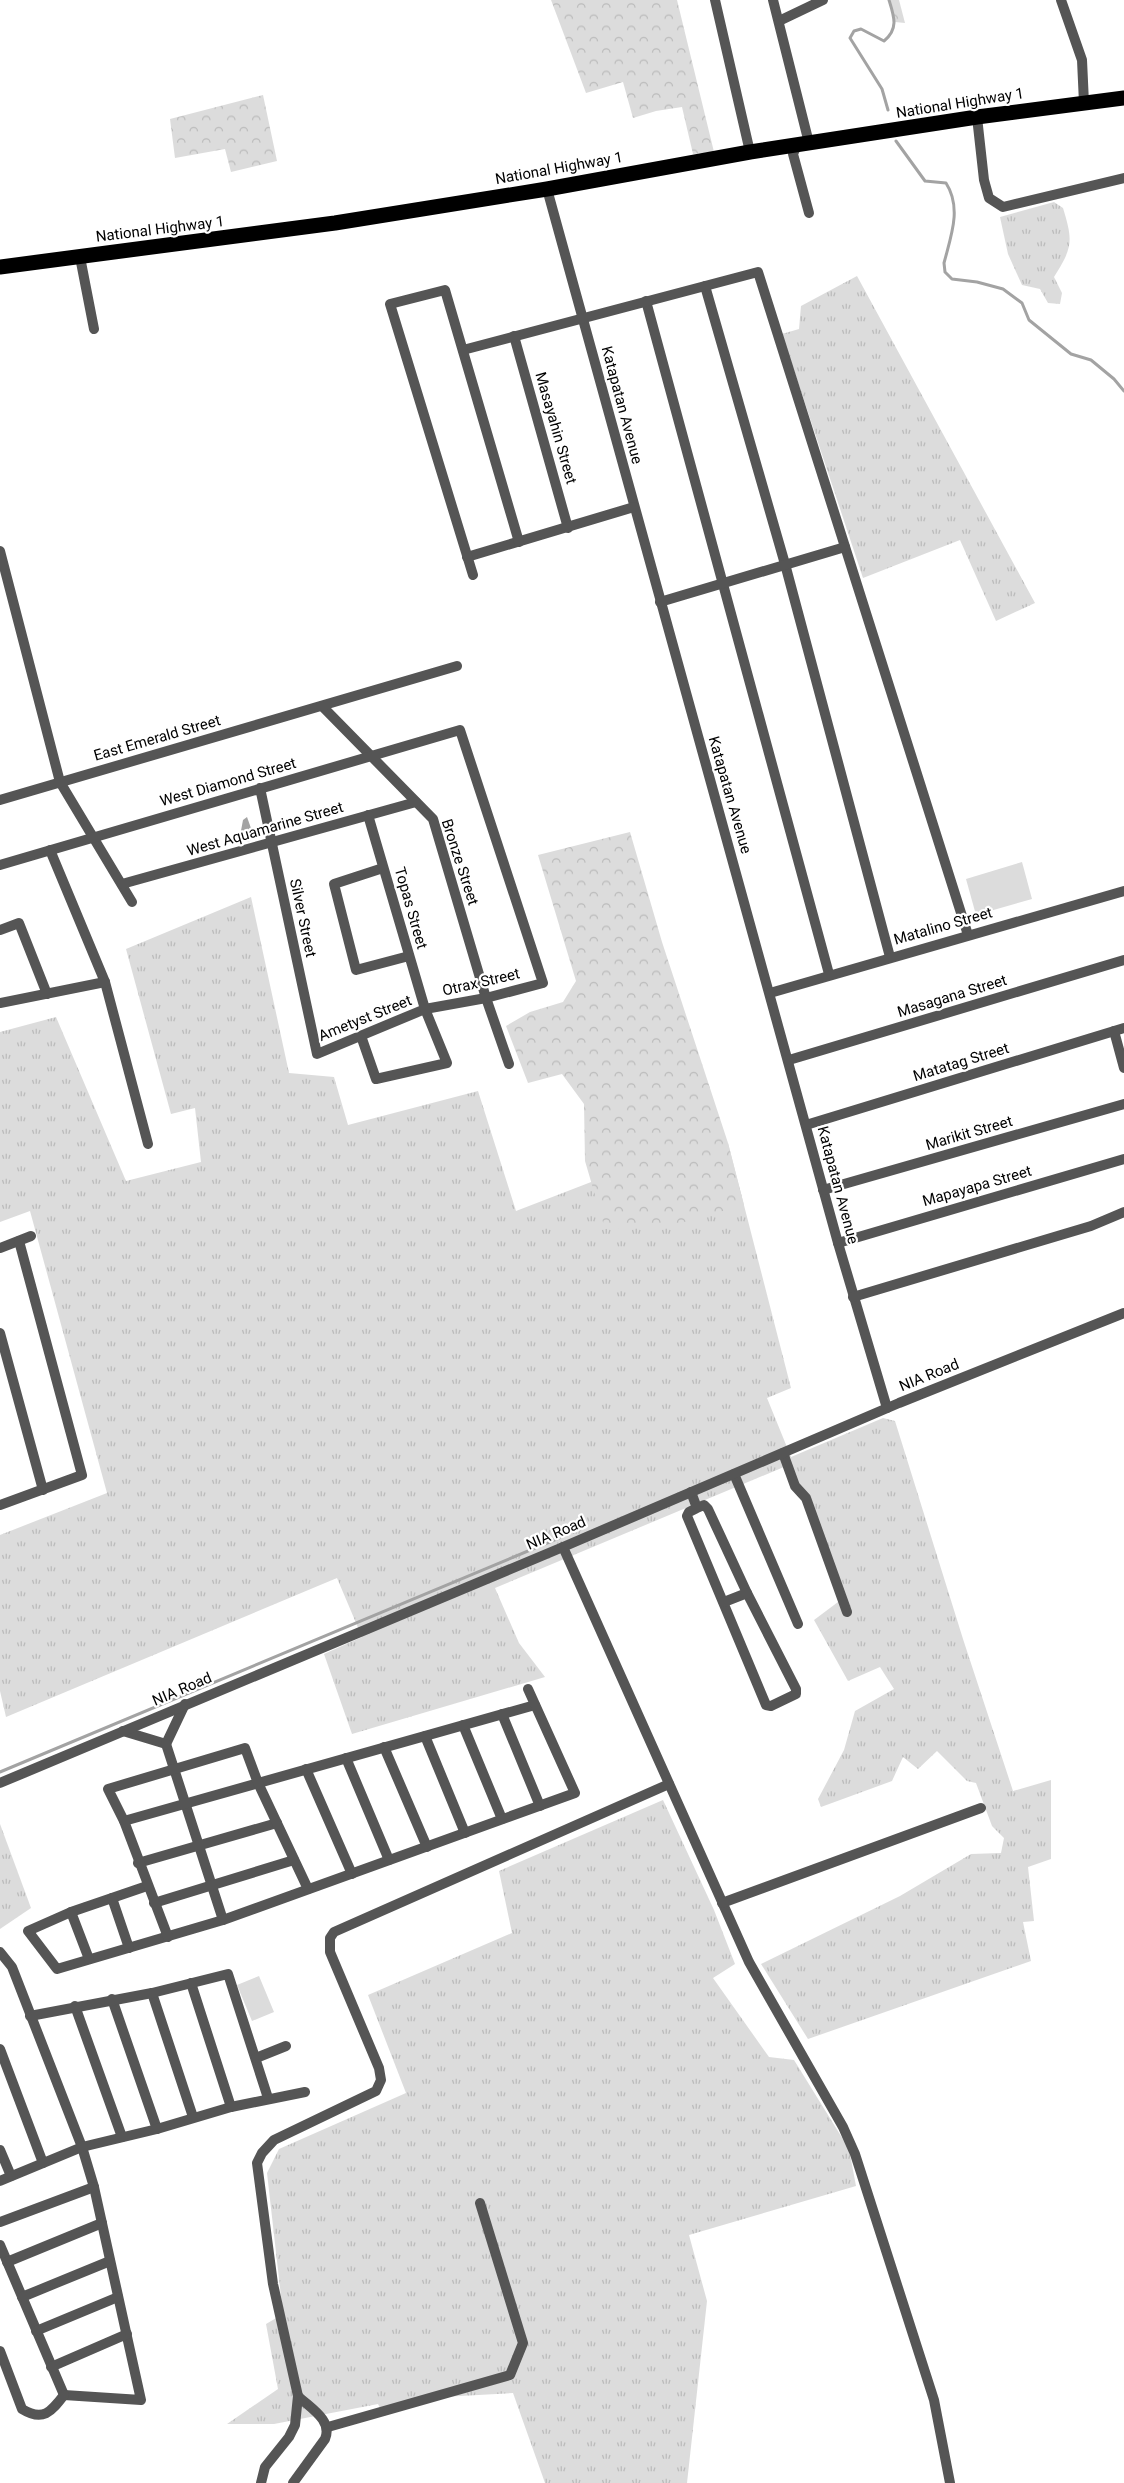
<svg xmlns="http://www.w3.org/2000/svg" width="1124" height="2483" viewBox="0 0 1124 2483" font-family="Roboto,sans-serif">
<style>
.grass{fill:url(#grass-tufts)}
.forest{fill:url(#forest-crowns)}
.pitch{fill:#dcdcdc}
.water{fill:#a3a3a3}
.lines{fill:none;stroke-linecap:round;stroke-linejoin:round}
.stream{stroke:#a3a3a3;stroke-width:3}
.minor{stroke:#555;stroke-width:10}
.highway{stroke:#000;stroke-width:15}
.labels{text-anchor:middle;dominant-baseline:central;stroke-width:4.5;stroke-linejoin:round;paint-order:stroke}
.street-label{font-size:15px;fill:#000;stroke:#fff}
</style>
<defs>
<pattern id="grass-tufts" width="24" height="20" patternUnits="userSpaceOnUse" patternTransform="scale(1.25)"><rect width="24" height="20" fill="#dcdcdc"/><path d="M3 7l-1-3M5 7V3M7 7l1-3M15 17l-1-3M17 17v-4M19 17l1-3" fill="none" stroke="#bbb"/></pattern>
<pattern id="forest-crowns" width="20" height="18" patternUnits="userSpaceOnUse" patternTransform="scale(1.25)"><rect width="20" height="18" fill="#dcdcdc"/><path d="M2 6a3 3 0 1 1 6 0M12 15a3 3 0 1 1 6 0" fill="none" stroke="#bbb"/></pattern>
</defs>
<rect width="100%" height="100%" fill="#fff"/>
<g class="grass">
<path d="M 1054,202 L 1063,208 C 1073,241 1073,247 1054,277 L 1062,293 L 1060,304 L 1048,303 L 1040,289 L 1022,285 L 1008,254 L 1000,217 Z"/>
<polygon points="857,276 1035,603 996,621 960,540 863,578 782,334 799,329 801,306"/>
<polygon points="251,897 289,1073 334,1077 348,1125 478,1091 516,1211 643,1162 728,1143 791,1388 767,1398 791,1457 883,1418 895,1421 963,1639 1013,1791 1051,1780 1051,1859 1028,1867 1034,1921 1023,1922 1031,1961 808,2039 761,1964 900,1896 971,1854 1001,1853 1004,1838 992,1826 976,1783 967,1781 937,1751 918,1769 903,1757 892,1781 821,1807 818,1799 844,1750 855,1711 894,1689 880,1667 848,1681 814,1620 842,1599 791,1464 495,1588 519,1643 545,1677 352,1734 324,1654 362,1637 337,1578 6,1717 0,1691 0,1535 107,1493 30,1211 0,1222 0,1032 56,1017 126,1181 201,1162 195,1108 171,1114 126,949"/>
<polygon points="663,1800 714,1910 735,1964 713,1978 769,2057 794,2060 849,2149 856,2186 689,2235 707,2301 687,2483 545,2483 513,2393 424,2398 384,2416 378,2404 274,2424 227,2424 278,2389 266,2324 283,2314 267,2173 279,2149 406,2093 368,1995 512,1933 499,1871"/>
<polygon points="0,1824 31,1908 0,1929"/>
</g>
<g class="forest">
<polygon points="551,0 677,0 714,152 693,154 682,107 656,111 633,118 623,82 586,93"/>
<polygon points="889,0 899,0 905,23 895,22"/>
<polygon points="263,95 277,161 231,172 225,149 175,158 170,119"/>
<polygon points="630,832 662,942 728,1143 744,1205 670,1226 605,1229 585,1161 584,1104 562,1074 528,1083 506,1026 530,1012 563,1002 576,981 538,855"/>
</g>
<g class="pitch">
<polygon points="1022,862 1032,899 976,915 966,879"/>
<polygon points="259,1976 274,2012 252,2021 237,1985"/>
</g>
<polygon class="water" points="247,817 252,831 250,841 242,842 240,836 243,820"/>
<g class="lines">
<g class="stream">
<path d="M 888,110 L 882,89 L 850,38 L 854,31 L 861,29 L 884,41 C 899,29 894,16 889,0"/>
<path d="M 896,141 L 925,181 L 946,183 C 962,208 951,236 944,263 L 945,272 L 952,279 L 977,282 L 1003,289 L 1022,303 L 1029,320 L 1071,354 L 1091,360 L 1114,379 L 1124,391"/>
<polyline points="0,1772 559,1538"/>
</g>
<g class="minor">
<polyline points="715,0 750,152"/>
<polyline points="773,0 809,143"/>
<polyline points="1061,0 1082,60 1084,103"/>
<polyline points="779,21 823,0"/>
<polyline points="977,117 984,180 989,198 1003,207 1124,178"/>
<polyline points="797,145 793,154 809,213"/>
<polyline points="547,189 838,1243 887,1408"/>
<polyline points="80,257 94,329"/>
<polyline points="705,286 785,564 890,957"/>
<polyline points="646,301 829,974"/>
<polyline points="514,336 568,528"/>
<polyline points="463,350 758,272 968,935"/>
<polyline points="0,551 60,782 132,902"/>
<polyline points="467,557 634,507"/>
<polyline points="473,575 390,304 445,290 519,542"/>
<polyline points="660,602 845,547"/>
<polyline points="322,706 433,819 486,998 509,1064"/>
<polyline points="0,800 457,666"/>
<polyline points="50,850 105,982 148,1144"/>
<polyline points="0,865 460,730 543,983 486,998 425,1009 317,1054 260,788"/>
<polyline points="383,868 334,884 356,970 409,956"/>
<polyline points="122,884 416,802"/>
<polyline points="0,930 19,923 47,994"/>
<polyline points="770,993 1124,891"/>
<polyline points="0,1003 105,982"/>
<polyline points="1114,1031 1124,1068"/>
<polyline points="361,1036 376,1079 447,1063 425,1009 368,815"/>
<polyline points="789,1060 1124,960"/>
<polyline points="806,1125 1124,1028"/>
<polyline points="823,1190 1124,1104"/>
<polyline points="838,1243 1124,1159"/>
<polyline points="0,1248 31,1236"/>
<polyline points="853,1297 1091,1226 1124,1212"/>
<polyline points="0,1333 43,1490"/>
<polyline points="783,1453 795,1486 806,1498 847,1612"/>
<polyline points="734,1474 798,1624"/>
<polyline points="691,1492 697,1508 704,1505 708,1509 747,1593 796,1689 796,1694 771,1706 766,1705 687,1516 689,1512 697,1508"/>
<polyline points="0,1505 82,1475 19,1241"/>
<polyline points="563,1547 749,1962 843,2127 855,2154 934,2400 950,2483"/>
<polyline points="724,1602 747,1593"/>
<polyline points="502,1714 540,1806"/>
<polyline points="463,1725 502,1819"/>
<polyline points="123,1731 166,1744 185,1704"/>
<polyline points="425,1736 465,1833"/>
<polyline points="166,1744 223,1920"/>
<polyline points="384,1747 427,1847"/>
<polyline points="346,1758 389,1860"/>
<polyline points="306,1769 352,1874"/>
<polyline points="0,1783 563,1547 899,1403 1124,1313"/>
<polyline points="124,1821 535,1705"/>
<polyline points="138,1863 277,1823"/>
<polyline points="147,1886 71,1912 28,1931 57,1969 223,1920 575,1793 528,1689"/>
<polyline points="112,1898 129,1948"/>
<polyline points="154,1903 294,1860"/>
<polyline points="722,1903 981,1808"/>
<polyline points="71,1912 89,1959"/>
<polyline points="168,1937 124,1821 108,1789 245,1748 258,1783 308,1889"/>
<polyline points="0,1952 12,1967 82,2147 94,2187 141,2400 64,2395"/>
<polyline points="191,1983 231,2107"/>
<polyline points="152,1993 193,2117"/>
<polyline points="112,1999 157,2129"/>
<polyline points="75,2006 122,2137"/>
<polyline points="30,2016 152,1993 228,1974 268,2098"/>
<polyline points="0,2049 43,2163"/>
<polyline points="256,2058 286,2046"/>
<polyline points="0,2150 11,2176"/>
<polyline points="0,2181 82,2147 157,2129 231,2107 305,2092"/>
<polyline points="0,2222 94,2187"/>
<polyline points="0,2245 64,2395"/>
<polyline points="7,2262 102,2223"/>
<polyline points="22,2297 110,2261"/>
<polyline points="36,2331 118,2297"/>
<path d="M 0,2351 L 22,2409 C 43,2422 51,2412 64,2395"/>
<polyline points="51,2367 127,2334"/>
<polyline points="328,2427 510,2375 523,2343 480,2203"/>
<polyline points="261,2483 265,2467 289,2437 295,2425 298,2396 273,2284 257,2163 262,2153 274,2140 376,2091 381,2080 379,2068 330,1952 330,1938 334,1932 669,1784"/>
<path d="M 293,2483 L 325,2439 C 333,2420 310,2408 298,2396"/>
</g>
<polyline class="highway" points="0,267 335,223 547,189 750,152 977,117 1124,98"/>
</g>
<g class="labels">
<g class="street-label">
<text transform="translate(960 103) rotate(-9)">National Highway 1</text>
<text transform="translate(559 168) rotate(-10)">National Highway 1</text>
<text transform="translate(160 229) rotate(-7)">National Highway 1</text>
<text transform="translate(622 405) rotate(75)">Katapatan Avenue</text>
<text transform="translate(556 428) rotate(74)">Masayahin Street</text>
<text transform="translate(157 738) rotate(-16)">East Emerald Street</text>
<text transform="translate(228 782) rotate(-16)">West Diamond Street</text>
<text transform="translate(730 795) rotate(74)">Katapatan Avenue</text>
<text transform="translate(265 829) rotate(-16)">West Aquamarine Street</text>
<text transform="translate(460 862) rotate(72)">Bronze Street</text>
<text transform="translate(411 908) rotate(74)">Topas Street</text>
<text transform="translate(303 918) rotate(78)">Silver Street</text>
<text transform="translate(943 926) rotate(-16)">Matalino Street</text>
<text transform="translate(481 982) rotate(-13)">Otrax Street</text>
<text transform="translate(952 996) rotate(-17)">Masagana Street</text>
<text transform="translate(365 1018) rotate(-22)">Ametyst Street</text>
<text transform="translate(961 1062) rotate(-17)">Matatag Street</text>
<text transform="translate(969 1133) rotate(-16)">Marikit Street</text>
<text transform="translate(838 1185) rotate(75)">Katapatan Avenue</text>
<text transform="translate(977 1186) rotate(-16)">Mapayapa Street</text>
<text transform="translate(929 1375) rotate(-22)">NIA Road</text>
<text transform="translate(556 1533) rotate(-23)">NIA Road</text>
<text transform="translate(182 1689) rotate(-23)">NIA Road</text>
</g>
</g>
</svg>
